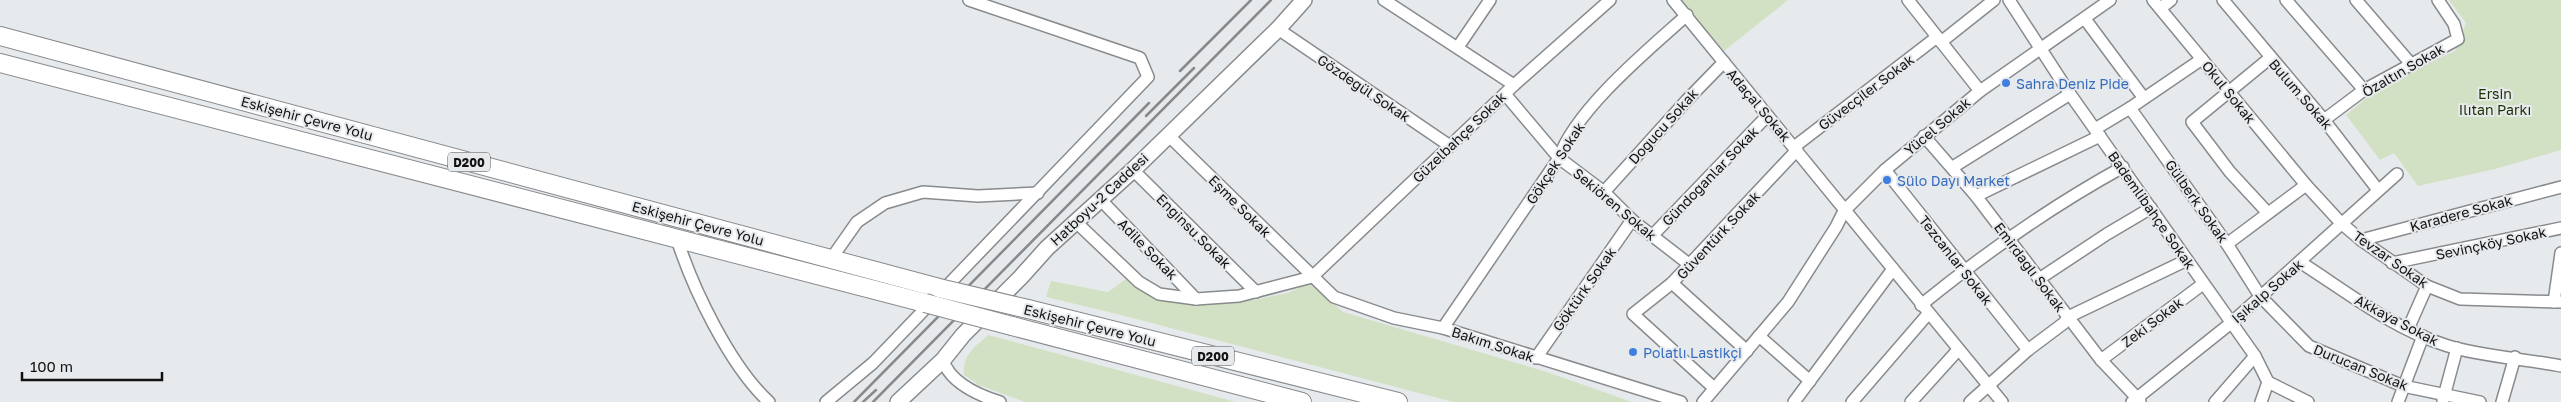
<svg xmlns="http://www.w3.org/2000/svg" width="2561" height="402" viewBox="0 0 2561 402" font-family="'Golos Text',sans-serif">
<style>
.green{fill:#d2e1c3}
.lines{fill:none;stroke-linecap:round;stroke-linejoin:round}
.minor-casing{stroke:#888a8d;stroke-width:14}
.major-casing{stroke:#888a8d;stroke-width:18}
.highway-casing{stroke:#888a8d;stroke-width:20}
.minor{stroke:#fff;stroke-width:11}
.major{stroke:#fff;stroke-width:15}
.highway{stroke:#fff;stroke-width:18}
.rail{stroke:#87898b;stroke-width:2.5}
.highway-bridge-casing{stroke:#888a8d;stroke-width:20;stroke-linecap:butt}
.highway-bridge{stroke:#fff;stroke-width:18}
.shop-dot{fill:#3f7fe0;stroke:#e7eaed;stroke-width:2}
.labels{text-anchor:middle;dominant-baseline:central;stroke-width:4;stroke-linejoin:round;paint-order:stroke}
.shield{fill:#e7eaed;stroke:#515354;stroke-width:1}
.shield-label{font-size:12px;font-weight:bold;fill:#111213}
.street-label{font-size:14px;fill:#111213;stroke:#e7eaed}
.shop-label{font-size:14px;fill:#366cbe;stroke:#e7eaed;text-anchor:start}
.park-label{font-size:14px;fill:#1d3000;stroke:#e7eaed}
</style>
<rect width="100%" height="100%" fill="#e7eaed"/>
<g class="green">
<polygon points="1679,0 1788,0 1724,51"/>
<polygon points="2449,0 2561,0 2561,150 2495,169 2418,186 2394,153 2380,160 2346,115 2386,82 2455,51 2466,23"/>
<polygon points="1126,279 1158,298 1192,303 1253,300 1288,293 1310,282 1343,312 1547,372 1632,402 1453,402 1117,314 1046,297 1051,281 1108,292"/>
<path d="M 988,335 L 1236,402 L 1025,402 L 979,385 L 964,375 C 962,355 975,347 988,335 Z"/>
</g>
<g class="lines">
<g class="minor-casing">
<g id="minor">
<polyline points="1384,0 1514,85"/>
<polyline points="1673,0 2002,402"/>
<polyline points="1908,0 1980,91"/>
<polyline points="2009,0 2070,94 2255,356 2268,382 2308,402"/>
<polyline points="2153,0 2306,185 2341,223 2361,240 2427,286 2460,299 2561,302"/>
<polyline points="2223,0 2324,120 2378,190"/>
<polyline points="2286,0 2364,90"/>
<polyline points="2356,0 2411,64"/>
<polyline points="2161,8 2171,0"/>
<polyline points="2085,19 2143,97"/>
<polyline points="1278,29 1450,146"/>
<polyline points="1941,42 1994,0"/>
<polyline points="1458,47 1490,0"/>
<polyline points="1505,94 1559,158 1604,192 1632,220 1690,265"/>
<polyline points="2130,108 2227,244 2260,296 2309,346 2403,386 2480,402"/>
<polyline points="2324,120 2364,90 2458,39 2454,24 2438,0"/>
<polyline points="2095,129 2130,108 2202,59"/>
<polyline points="1168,135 1334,297 1394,318 1443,328 1681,402"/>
<polyline points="1924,136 1976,196 2101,360 2140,401"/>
<polyline points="1794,147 1937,37"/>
<polyline points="1953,167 2070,94"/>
<polyline points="1133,170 1256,292"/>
<polyline points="1885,170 2028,350"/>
<polyline points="1604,192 1687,100 1724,62"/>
<polyline points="1976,196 2100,136"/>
<polyline points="1100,199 1196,299"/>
<polyline points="2267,212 2230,172 2192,122 2270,58"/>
<polyline points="1077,223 1139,282 1159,294 1196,299 1239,296 1312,277 1514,85 1610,0"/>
<polyline points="1652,236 1767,116"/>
<path d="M 677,239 C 693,289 730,366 769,402"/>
<polyline points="2361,240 2561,187"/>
<polyline points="2227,244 2306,185"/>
<polyline points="831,259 857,222 885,203 923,192 978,196 1038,193"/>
<path d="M 2300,262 C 2347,292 2392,328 2445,345 C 2478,356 2526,359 2561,366"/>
<polyline points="2392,263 2561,228"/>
<polyline points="2039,279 2107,234 2151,208"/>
<polyline points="1672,283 1747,351"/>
<polyline points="2554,302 2561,253"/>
<path d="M 1921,305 C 1985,253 2050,207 2123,167"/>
<path d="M 1443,328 L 1559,158 C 1575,110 1649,49 1687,15"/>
<polyline points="2408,329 2427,286"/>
<polyline points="1759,336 1810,381"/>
<polyline points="1536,358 1632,220"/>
<path d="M 943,360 C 950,383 978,395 1000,402"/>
<polyline points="2101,360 2203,284"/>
<polyline points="1714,388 1633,314 1672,283 1797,150"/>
<polyline points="2443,400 2457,348"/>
<polyline points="826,402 873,363 1148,77 1140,58 969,0"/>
<polyline points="1703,402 1788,302 1836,227 1844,211 1885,170 1980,91 2110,0"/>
<polyline points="1794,402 1893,269"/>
<polyline points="1852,402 1928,314"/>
<polyline points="1911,402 1958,350"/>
<polyline points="1970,402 2028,350 2064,323 2068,317 2187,260"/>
<polyline points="2132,402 2231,323 2397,174"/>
<polyline points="2215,402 2255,356"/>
<polyline points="2261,402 2268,382"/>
<polyline points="2398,402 2423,336"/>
<polyline points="2502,402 2515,357"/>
</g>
</g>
<g class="major-casing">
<polyline id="major" points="898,402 943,360 963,335 1021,277 1047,248 1133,170 1278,29 1304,0"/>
</g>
<g class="highway-casing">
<g id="highway">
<polyline points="0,36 939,288"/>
<polyline points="0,63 925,303"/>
<polyline points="1028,309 1398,402"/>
<polyline points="1012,326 1302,402"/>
</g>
</g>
<use href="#minor" class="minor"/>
<use href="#major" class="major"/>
<use href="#highway" class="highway"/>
<g class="rail">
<polyline points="1180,71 1251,0"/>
<polyline points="1146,116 1194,68"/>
<polyline points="854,402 1149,103"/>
<polyline points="863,402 876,390"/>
<polyline points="873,402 1271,0"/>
</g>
<g class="highway-bridge-casing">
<g id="highway-bridge">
<polyline points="939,288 1028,309"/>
<polyline points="925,303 1012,326"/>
</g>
</g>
<use href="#highway-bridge" class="highway-bridge"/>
</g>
<g class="shop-dot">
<circle cx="2006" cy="83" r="5"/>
<circle cx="1887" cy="180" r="5"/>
<circle cx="1633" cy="352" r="5"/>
</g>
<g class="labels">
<g class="shield">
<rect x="448" y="152.5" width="42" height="19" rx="4"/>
<rect x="1192" y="346.5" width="42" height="19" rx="4"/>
</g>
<g class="shield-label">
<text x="469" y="162">D200</text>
<text x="1213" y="356">D200</text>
</g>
<g class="street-label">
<text transform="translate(2403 70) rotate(-30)">Özaltın Sokak</text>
<text transform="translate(1364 88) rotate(34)">Gözdegül Sokak</text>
<text transform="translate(1866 92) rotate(-37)">Güvecçiler Sokak</text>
<text transform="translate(2229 92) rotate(51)">Okul Sokak</text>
<text transform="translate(2301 94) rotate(49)">Bulum Sokak</text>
<text transform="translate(1759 105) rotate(50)">Adaçal Sokak</text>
<text transform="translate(307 118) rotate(15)">Eskişehir Çevre Yolu</text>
<text transform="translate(1663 126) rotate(-48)">Doğucu Sokak</text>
<text transform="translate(1937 126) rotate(-40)">Yücel Sokak</text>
<text transform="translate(1459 137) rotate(-44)">Güzelbahçe Sokak</text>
<text transform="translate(1555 163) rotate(-57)">Gökçek Sokak</text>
<text transform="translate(1710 176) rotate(-46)">Gündoğanlar Sokak</text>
<text transform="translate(1099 199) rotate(-43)">Hatboyu-2 Caddesi</text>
<text transform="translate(2197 201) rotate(55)">Gülberk Sokak</text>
<text transform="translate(1615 204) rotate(40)">Sekiören Sokak</text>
<text transform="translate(1240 206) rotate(45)">Eşme Sokak</text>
<text transform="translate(2152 210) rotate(55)">Bademlibahçe Sokak</text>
<text transform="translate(2461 213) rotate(-15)">Karadere Sokak</text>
<text transform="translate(698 223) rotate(15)">Eskişehir Çevre Yolu</text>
<text transform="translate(1194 231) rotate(45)">Enginsu Sokak</text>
<text transform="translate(1718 235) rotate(-47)">Güventürk Sokak</text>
<text transform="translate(2491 243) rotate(-12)">Sevinçköy Sokak</text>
<text transform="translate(1148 249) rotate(46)">Adile Sokak</text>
<text transform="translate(2391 259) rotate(35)">Tevzar Sokak</text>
<text transform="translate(1956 260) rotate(52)">Tezcanlar Sokak</text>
<text transform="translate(2030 267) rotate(53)">Emirdağlı Sokak</text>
<text transform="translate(1584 289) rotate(-55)">Göktürk Sokak</text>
<text transform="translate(2267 291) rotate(-41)">Işıkalp Sokak</text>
<text transform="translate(2397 320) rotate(28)">Akkaya Sokak</text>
<text transform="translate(2152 322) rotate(-37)">Zeki Sokak</text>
<text transform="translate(1090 325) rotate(14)">Eskişehir Çevre Yolu</text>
<text transform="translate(1493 344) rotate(18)">Bakım Sokak</text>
<text transform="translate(2361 367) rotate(22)">Durucan Sokak</text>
</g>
<g class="shop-label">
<text x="2016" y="83">Sahra Deniz Pide</text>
<text x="1897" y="180">Sülo Dayı Market</text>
<text x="1643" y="352">Polatlı Lastikçi</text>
</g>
<g class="park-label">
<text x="2495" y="93">Ersin<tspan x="2495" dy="16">Ilıtan Parkı</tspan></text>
</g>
</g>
<path d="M22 372v8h140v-8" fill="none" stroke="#111213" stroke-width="2.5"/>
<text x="30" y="372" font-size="15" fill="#111213" stroke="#e7eaed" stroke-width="4" paint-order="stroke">100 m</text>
</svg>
